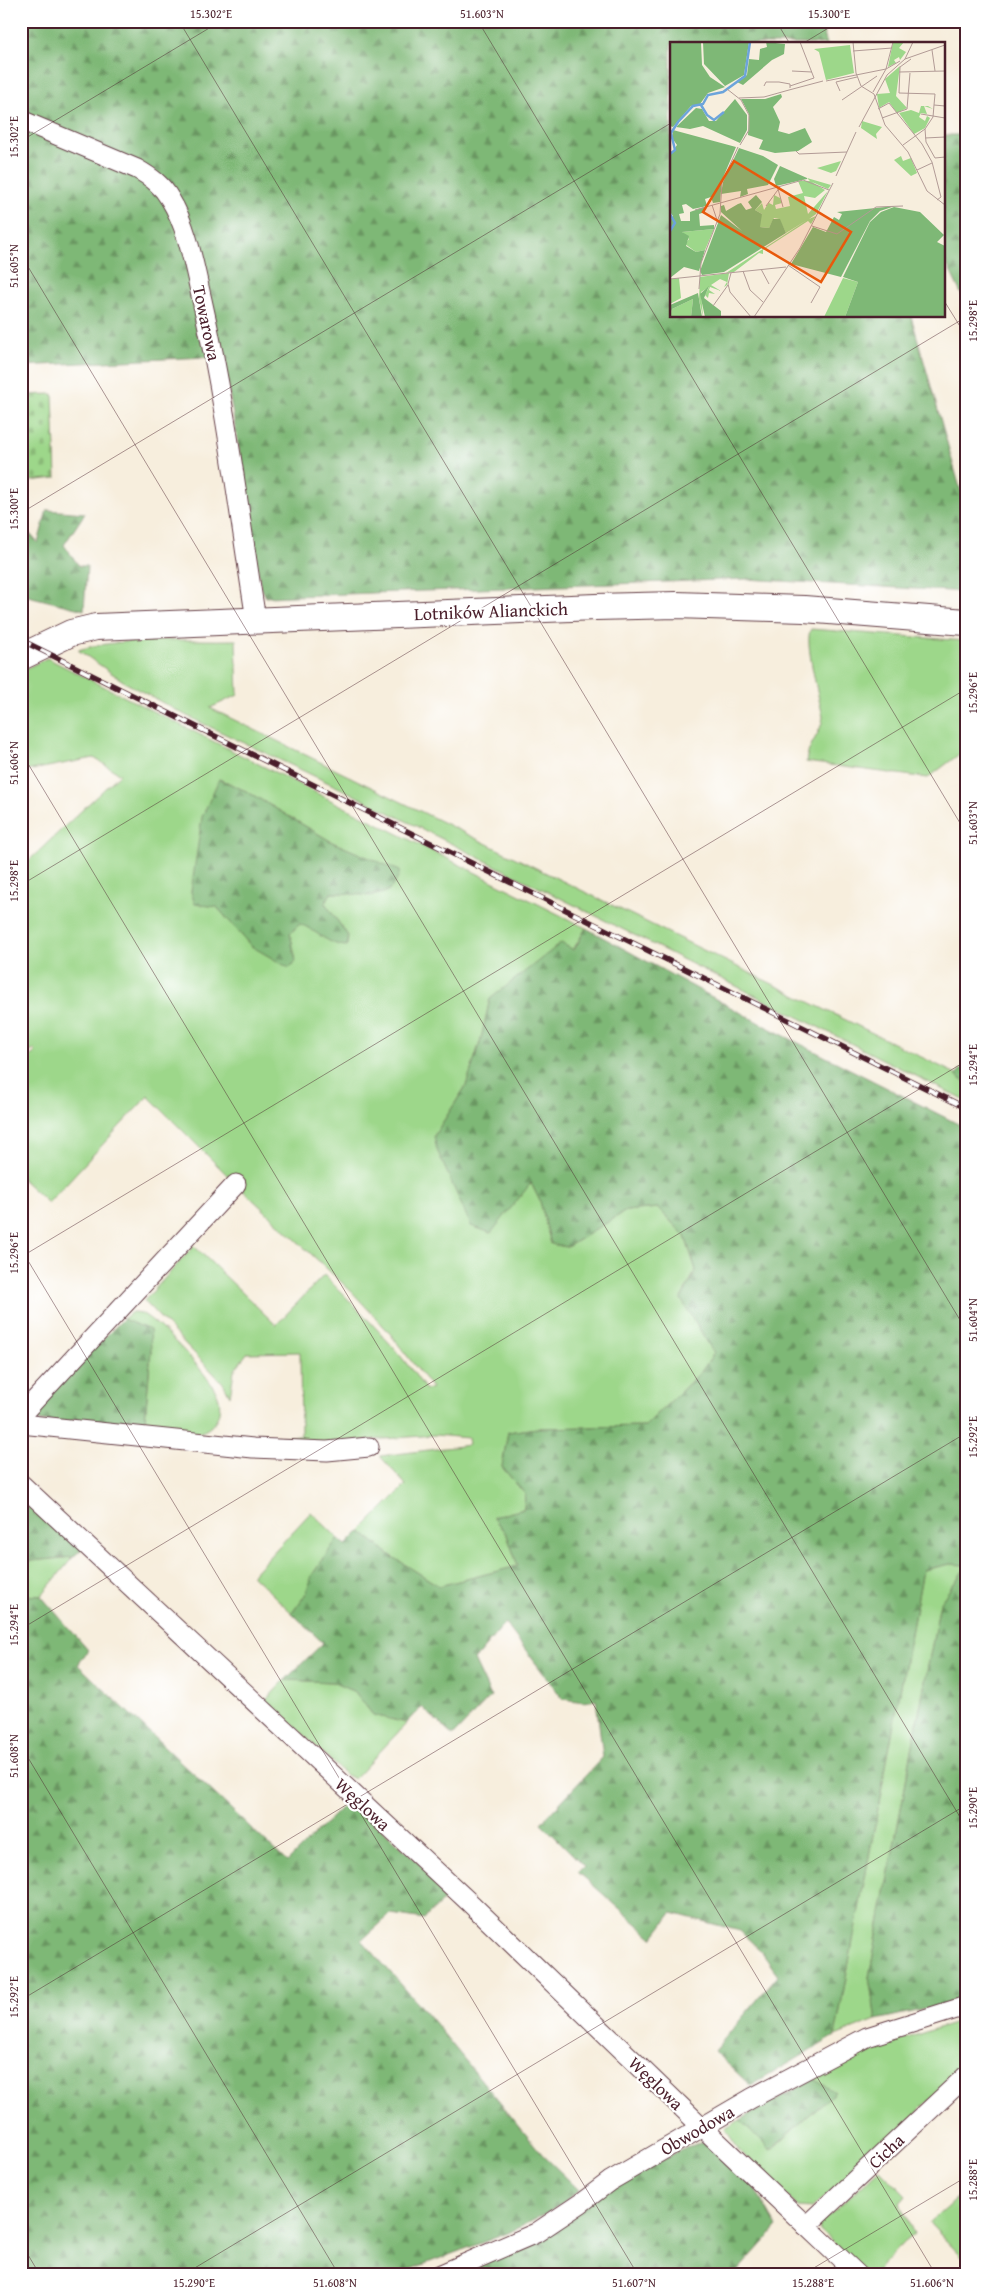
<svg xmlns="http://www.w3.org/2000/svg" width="987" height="2296" viewBox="0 0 987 2296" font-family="'Gentium Book Plus',serif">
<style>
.green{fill:#9dd78a;stroke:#747b5a;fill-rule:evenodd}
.forest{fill:url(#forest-firs);stroke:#646c50}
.cemetery{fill:url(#cemetery-stones);stroke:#747b5a}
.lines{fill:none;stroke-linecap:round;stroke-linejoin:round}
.street-casing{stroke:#643e46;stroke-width:21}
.secondary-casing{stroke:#643e46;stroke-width:28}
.street{stroke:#fff;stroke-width:19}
.secondary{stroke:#fff;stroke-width:26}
.rail-casing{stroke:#4a1f2b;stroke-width:5.5}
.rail{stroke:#fff;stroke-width:4;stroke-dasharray:11;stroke-linecap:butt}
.ticks{fill:none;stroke:#4a1f2b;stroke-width:1;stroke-opacity:0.45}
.labels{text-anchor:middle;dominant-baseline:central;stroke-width:4.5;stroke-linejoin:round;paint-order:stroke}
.street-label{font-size:18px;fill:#4a1f2b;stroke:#fff}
.inset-river{fill:none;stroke:#6ca4db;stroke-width:2.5}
.inset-road{fill:none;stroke:#b29b96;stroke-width:1}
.view{fill:#e8590c;fill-opacity:0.15;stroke:#e8590c;stroke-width:2.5}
.inset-edge{fill:none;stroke:#4a1f2b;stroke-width:2.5}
.neatline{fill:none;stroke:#4a1f2b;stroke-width:2}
.ticks-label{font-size:12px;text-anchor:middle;fill:#4a1f2b}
</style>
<defs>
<pattern id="forest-firs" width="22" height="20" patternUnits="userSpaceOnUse" patternTransform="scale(1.25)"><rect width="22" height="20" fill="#7eb876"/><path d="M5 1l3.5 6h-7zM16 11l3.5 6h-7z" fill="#699561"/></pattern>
<pattern id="cemetery-stones" width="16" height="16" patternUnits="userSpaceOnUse" patternTransform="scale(1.25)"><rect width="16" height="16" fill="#9dd78a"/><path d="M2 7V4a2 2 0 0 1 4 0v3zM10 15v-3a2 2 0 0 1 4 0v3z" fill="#89b877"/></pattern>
</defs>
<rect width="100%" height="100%" fill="#fff"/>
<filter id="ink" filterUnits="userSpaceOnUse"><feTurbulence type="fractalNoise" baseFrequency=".02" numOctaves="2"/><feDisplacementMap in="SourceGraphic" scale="10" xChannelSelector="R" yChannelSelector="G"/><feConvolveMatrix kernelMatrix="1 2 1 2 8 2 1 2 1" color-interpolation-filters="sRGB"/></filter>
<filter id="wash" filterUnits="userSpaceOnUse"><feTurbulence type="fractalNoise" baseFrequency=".0096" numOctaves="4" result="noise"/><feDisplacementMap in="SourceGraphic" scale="20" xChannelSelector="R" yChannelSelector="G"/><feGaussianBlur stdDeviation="1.12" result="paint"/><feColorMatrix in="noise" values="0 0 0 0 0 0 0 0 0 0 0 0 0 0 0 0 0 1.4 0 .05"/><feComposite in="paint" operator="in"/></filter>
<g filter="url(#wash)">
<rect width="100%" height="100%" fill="#f7eedd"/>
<g class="green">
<path d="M 811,629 L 966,641 L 966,749 L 928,778 L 806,762 C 808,743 821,735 823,717 C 820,701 803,639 811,629 Z"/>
<path d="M 236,640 L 238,695 L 210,708 L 956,1074 L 960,1079 L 966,1082 L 966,1101 L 350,793 L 187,716 L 126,683 L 78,650 C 128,636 185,641 236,640 Z"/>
<path d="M 47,658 L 586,928 L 573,950 L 490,999 L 481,1039 L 466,1086 L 434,1136 L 531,1183 L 540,1201 L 551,1244 L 567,1247 L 626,1211 L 658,1208 L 685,1236 L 696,1270 L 681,1299 L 714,1353 L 701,1372 L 645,1426 L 538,1428 L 508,1432 L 502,1467 L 525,1494 L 524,1509 L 493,1517 L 507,1535 L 518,1566 L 439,1586 L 390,1555 L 360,1531 L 406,1485 L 380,1456 L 469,1445 L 468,1438 L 435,1435 L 319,1444 L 223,1438 L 301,1436 L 300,1352 L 247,1353 L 234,1371 L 230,1396 L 223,1383 L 144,1301 L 194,1246 L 276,1325 L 324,1275 C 361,1312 397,1347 426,1390 L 432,1388 L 388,1331 L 353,1293 L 236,1184 L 148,1096 L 48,1203 L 21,1178 L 21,1062 L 35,1053 L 35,1049 L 21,1058 L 21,868 L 120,774 L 94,758 L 21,772 L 21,671 ZM 219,779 L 246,791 L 332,842 L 400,872 L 370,896 L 354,893 L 331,893 L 325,903 L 348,936 L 300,924 L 290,933 L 296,961 L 251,946 L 217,907 L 191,892 L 198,855 Z"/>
<path d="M 132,1312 C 137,1312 142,1313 146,1316 C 163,1327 215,1380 219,1399 C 222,1413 215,1428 201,1432 C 190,1436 157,1432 144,1432 L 151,1350 L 123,1319 Z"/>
<polygon points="311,1512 338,1538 312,1575 306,1594 292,1613 252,1575"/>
<polygon points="73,1557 41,1596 21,1595 21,1562"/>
<polygon points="950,1564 966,1565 966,1567 940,1603 869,1977 876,2020 835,2036 923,1570"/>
<polygon points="285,1680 332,1682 355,1692 373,1715 407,1723 354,1779 346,1775 266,1700"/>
<polygon points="966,2019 966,2065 886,2143 812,2208 798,2207 741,2153 725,2129 740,2120 771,2150 834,2092 814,2079 860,2053"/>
<polygon points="880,2169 906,2196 900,2203 914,2234 904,2242 872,2275 868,2275 820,2230 818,2225"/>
<polygon points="964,2192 966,2194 966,2261 929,2223"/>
</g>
<g class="forest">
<polygon points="21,21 820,21 827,44 671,44 671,316 911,316 966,509 966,592 746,579 266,597 260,585 250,513 228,386 206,357 21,366"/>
<polygon points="943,135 966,135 966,304 943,256"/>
<polygon points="47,510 85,513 64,545 79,566 87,566 84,610 24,595 21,592 21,524 38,543"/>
<path d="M 219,779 L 246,791 L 332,842 L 400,871 C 391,907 360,892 331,893 L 325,903 L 348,936 L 347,946 C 329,946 316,930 300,924 L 290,933 L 296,961 L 289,968 L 251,946 L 217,907 L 195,904 L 191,892 L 202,817 Z"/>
<polygon points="586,928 765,1026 966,1128 966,1565 950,1564 923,1570 835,2036 751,2086 714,2051 778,1975 760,1950 740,1931 672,1913 653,1938 578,1872 584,1866 541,1823 603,1757 596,1700 584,1702 563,1699 505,1623 474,1660 491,1696 453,1736 422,1707 407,1723 373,1715 355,1692 332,1682 285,1680 323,1643 292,1613 306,1594 312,1575 338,1538 346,1545 360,1531 390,1555 439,1586 518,1566 507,1535 493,1517 524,1509 525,1494 502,1467 508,1432 538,1428 645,1426 701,1372 714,1353 681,1299 696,1270 685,1236 658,1208 626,1211 567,1247 551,1244 540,1201 531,1183 491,1233 471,1226 437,1150 434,1136 466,1086 481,1039 490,999 561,943 574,950"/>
<polygon points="966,1064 966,1082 960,1079 956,1074"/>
<polygon points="123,1319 150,1330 151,1350 144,1432 32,1420 34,1408"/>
<polygon points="21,1491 84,1547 73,1557 21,1562"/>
<polygon points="966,1567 966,2000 876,2020 869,1977 940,1603"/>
<polygon points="21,1595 41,1596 88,1650 78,1665 287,1862 350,1799 451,1893 424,1919 391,1914 362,1940 428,2015 542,2154 579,2190 562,2205 508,2233 395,2275 21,2275"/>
<polygon points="814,2079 835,2092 770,2150 740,2120"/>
<polygon points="705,2142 719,2151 753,2185 777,2227 734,2275 455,2275 686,2147"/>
</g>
<polygon class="cemetery" points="53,394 56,478 21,482 21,395"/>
</g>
<g filter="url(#ink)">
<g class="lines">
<g class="street-casing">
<g id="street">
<path d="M 21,120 L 137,169 C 151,177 162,185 170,199 C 188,228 194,266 202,300 C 226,405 239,513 256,620"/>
<polyline points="21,1415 236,1184"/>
<polyline points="21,1424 253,1448 327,1451 369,1447"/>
<polyline points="21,1484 469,1902 702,2127 858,2275"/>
<polyline points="806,2226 966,2076"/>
<polyline points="439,2275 536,2233 581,2203 610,2181 752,2098 867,2037 966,2006"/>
</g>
</g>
<g class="secondary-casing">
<polyline id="secondary" points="21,657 71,633 96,627 596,607 676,605 804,609 966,622"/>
</g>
<use href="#street" class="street"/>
<use href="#secondary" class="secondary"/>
<g class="rail-casing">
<polyline id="rail" points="21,640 966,1108"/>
</g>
<use href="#rail" class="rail"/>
</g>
</g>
<path class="ticks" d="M 179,21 L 966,1330M 478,21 L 966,833M 776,21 L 790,44M 802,44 L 840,21M 21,141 L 221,21M 21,255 L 966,1827M 943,299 L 966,336M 21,513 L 671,123M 21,752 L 936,2275M 21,885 L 966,317M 21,1249 L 638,2275M 21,1257 L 966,689M 21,1629 L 966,1061M 21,1746 L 339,2275M 21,2000 L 966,1433M 21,2243 L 40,2275M 183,2275 L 966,1805M 802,2275 L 966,2177"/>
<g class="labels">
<g class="street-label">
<text transform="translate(207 323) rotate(78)">Towarowa</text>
<text transform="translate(491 611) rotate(-2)">Lotników Alianckich</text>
<text transform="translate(363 1804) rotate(43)">Węglowa</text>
<text transform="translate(656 2083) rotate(44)">Węglowa</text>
<text transform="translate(697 2130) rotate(-30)">Obwodowa</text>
<text transform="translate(886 2151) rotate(-43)">Cicha</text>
</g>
</g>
<g transform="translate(670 42)">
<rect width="275" height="275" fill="#f7eedd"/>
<path d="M 223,0 L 234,0 L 229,6 L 236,10 L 230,18 L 229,15 L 224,18 L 226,21 L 218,25 ZM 180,3 L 184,31 L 156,38 L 149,10 L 144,7 ZM 230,24 L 226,54 L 237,66 L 227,71 L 219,60 L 209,66 L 207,52 L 220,51 L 215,37 ZM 251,64 L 258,64 L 263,67 L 254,64 L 257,72 L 251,71 L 249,75 L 255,79 L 257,74 L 260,76 L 255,86 L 244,92 L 229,71 L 241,68 L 249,71 ZM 192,79 L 212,85 L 206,92 L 207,97 L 191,86 ZM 231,114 L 233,119 L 241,116 L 247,131 L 241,134 L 224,118 ZM 171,119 L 166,129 L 161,131 L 147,126 ZM 137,136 L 161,143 L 158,147 L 142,140 L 155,148 L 145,156 L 134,154 L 138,172 L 158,149 L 146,172 L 139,177 L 146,174 L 141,182 L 138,179 L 93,208 L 93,212 L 89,211 L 64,230 L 56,231 L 137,178 L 116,191 L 109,177 L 104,176 L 99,186 L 90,185 L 88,179 L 92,172 L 85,168 L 92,161 L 94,168 L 101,157 L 99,161 L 103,163 L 104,153 L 110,156 L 112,161 L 105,163 L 106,167 L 120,164 L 118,155 L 133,151 L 128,139 L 140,139 ZM 44,187 L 35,208 L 26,210 L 15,202 L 19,197 L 12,190 ZM 59,231 L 57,243 L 54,245 L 57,240 L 50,237 L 41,243 L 51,249 L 40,245 L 39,248 L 45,252 L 39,251 L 38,256 L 35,253 L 39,245 L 31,250 L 33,275 L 29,257 L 30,235 ZM 9,236 L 11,256 L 0,262 L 0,237 ZM 173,236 L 188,240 L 175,275 L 154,275 ZM 23,257 L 21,275 L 0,275 L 2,267 Z" fill="#9dd78a"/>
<path d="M 0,0 L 31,0 L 32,23 L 40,35 L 55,45 L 38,51 L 30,62 L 21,64 L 3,85 L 0,84 ZM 33,0 L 79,0 L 74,33 L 55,44 L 34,22 ZM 96,0 L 115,2 L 114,12 L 102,18 L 73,43 L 67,40 L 77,33 L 79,17 L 89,18 L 90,7 L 97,5 ZM 111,52 L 112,55 L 103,65 L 110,80 L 108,89 L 119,92 L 135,86 L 142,100 L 128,109 L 105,111 L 89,107 L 93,98 L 78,93 L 79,72 L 71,57 L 95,57 ZM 65,57 L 77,73 L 77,88 L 70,101 L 33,84 L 20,87 L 6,85 L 26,66 L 32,67 L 39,79 L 46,79 ZM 3,88 L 66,105 L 52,138 L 50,160 L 43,161 L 41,155 L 35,157 L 37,164 L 23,167 L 16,162 L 12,163 L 14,171 L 9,172 L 11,179 L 20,179 L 20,170 L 34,165 L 35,170 L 29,172 L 30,184 L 44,183 L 44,187 L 12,190 L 19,194 L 16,204 L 26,210 L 35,208 L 29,229 L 14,225 L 0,236 L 0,179 L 3,174 L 0,170 L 0,113 L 7,103 L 2,96 ZM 69,106 L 93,114 L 108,123 L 98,143 L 77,147 L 78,152 L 70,155 L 71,149 L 51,152 L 53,140 ZM 110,124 L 137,136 L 137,137 L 106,144 L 104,137 ZM 86,153 L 92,160 L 85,168 L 92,172 L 90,185 L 99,186 L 103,177 L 110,177 L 116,191 L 54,230 L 32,233 L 30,229 L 51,173 L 72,189 L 51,170 L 51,164 L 54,163 L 56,169 L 68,162 L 71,161 L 76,168 L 82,166 L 78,160 ZM 225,164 L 210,169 L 200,179 L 171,235 L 121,222 L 143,185 L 156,190 L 164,175 L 169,178 L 172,172 L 167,170 ZM 224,165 L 250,170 L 274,193 L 267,200 L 275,204 L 275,275 L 175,275 L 188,240 L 173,235 L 200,180 L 211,170 ZM 39,244 L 34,256 L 51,269 L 51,275 L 35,275 L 30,252 ZM 28,251 L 32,275 L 21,275 L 23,257 L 2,267 L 0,275 L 0,263 Z" fill="#7eb876"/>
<path class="inset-river" d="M 31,63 L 37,73 L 44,78 L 54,70M 0,112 L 5,108 L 1,91 L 8,80 L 23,64 L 33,62 L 38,53 L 53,50 L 75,34 L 80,0M 0,172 L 5,181 L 0,189"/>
<path class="inset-road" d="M 183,0 L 186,31 L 191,44 L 204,52 L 215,83 L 238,110 L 257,149 L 275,163M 262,8 L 265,29M 183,9 L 222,6M 235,17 L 243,0M 241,17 L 230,25 L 229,51 L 265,52 L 264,63M 122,29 L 142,30M 229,30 L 275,29M 156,39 L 216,27 L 230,19M 94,44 L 96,40 L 109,40 L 120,42 L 120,46M 120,44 L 144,36 L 130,0M 57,47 L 71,58 L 79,73 L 79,88 L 70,103M 119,48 L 153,39M 170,49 L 166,40 L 187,35M 203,50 L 216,27 L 223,0M 69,56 L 94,55 L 119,48M 172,58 L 207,34M 208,67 L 219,61 L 252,102 L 262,120 L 271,155 L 267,158M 251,72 L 275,76M 263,75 L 264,63 L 275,64M 212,76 L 237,67 L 240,31M 189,85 L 217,33 L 235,17 L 275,3M 255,87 L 256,100 L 265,116 L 275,115M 255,96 L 275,95M 233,103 L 255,87 L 263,75M 126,109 L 129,112 L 177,110M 247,128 L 262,121M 166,134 L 186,90M 108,147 L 113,165M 42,163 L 48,181M 96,164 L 110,145M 25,168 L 133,138 L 159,148M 142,184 L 167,192 L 206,165 L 233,164M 118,223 L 150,245 L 141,261M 91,227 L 99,242M 73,229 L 80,248 L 93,260M 61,231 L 58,242 L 60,250 L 81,275M 0,237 L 116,225M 29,247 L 31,221 L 50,172 L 52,140 L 68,105M 43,264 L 58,243M 84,275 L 130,206 L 163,141"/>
<path class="view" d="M 64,119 L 181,190 L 151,240 L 33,170 Z"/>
<rect width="275" height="275" class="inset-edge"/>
</g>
<rect width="987" height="2296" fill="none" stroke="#fff" stroke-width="55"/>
<rect x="28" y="28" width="932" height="2240" class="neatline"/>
<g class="ticks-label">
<text x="211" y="18">15.302°E</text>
<text x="482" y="18">51.603°N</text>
<text x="829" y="18">15.300°E</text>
<text transform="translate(14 137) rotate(-90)" y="4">15.302°E</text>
<text transform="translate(14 266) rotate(-90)" y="4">51.605°N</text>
<text transform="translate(973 321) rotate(-90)" y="4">15.298°E</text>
<text transform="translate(14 509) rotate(-90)" y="4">15.300°E</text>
<text transform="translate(973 693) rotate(-90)" y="4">15.296°E</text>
<text transform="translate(14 763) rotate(-90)" y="4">51.606°N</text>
<text transform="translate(973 823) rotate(-90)" y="4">51.603°N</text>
<text transform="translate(14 881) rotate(-90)" y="4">15.298°E</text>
<text transform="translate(973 1065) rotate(-90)" y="4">15.294°E</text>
<text transform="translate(14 1253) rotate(-90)" y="4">15.296°E</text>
<text transform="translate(973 1320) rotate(-90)" y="4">51.604°N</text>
<text transform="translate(973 1437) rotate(-90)" y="4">15.292°E</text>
<text transform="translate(14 1625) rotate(-90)" y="4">15.294°E</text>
<text transform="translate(14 1756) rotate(-90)" y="4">51.608°N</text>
<text transform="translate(973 1808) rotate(-90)" y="4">15.290°E</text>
<text transform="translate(14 1997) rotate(-90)" y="4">15.292°E</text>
<text transform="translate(973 2180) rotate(-90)" y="4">15.288°E</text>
<text x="194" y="2287">15.290°E</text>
<text x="335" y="2287">51.608°N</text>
<text x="634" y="2287">51.607°N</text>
<text x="813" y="2287">15.288°E</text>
<text x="932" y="2287">51.606°N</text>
</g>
</svg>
